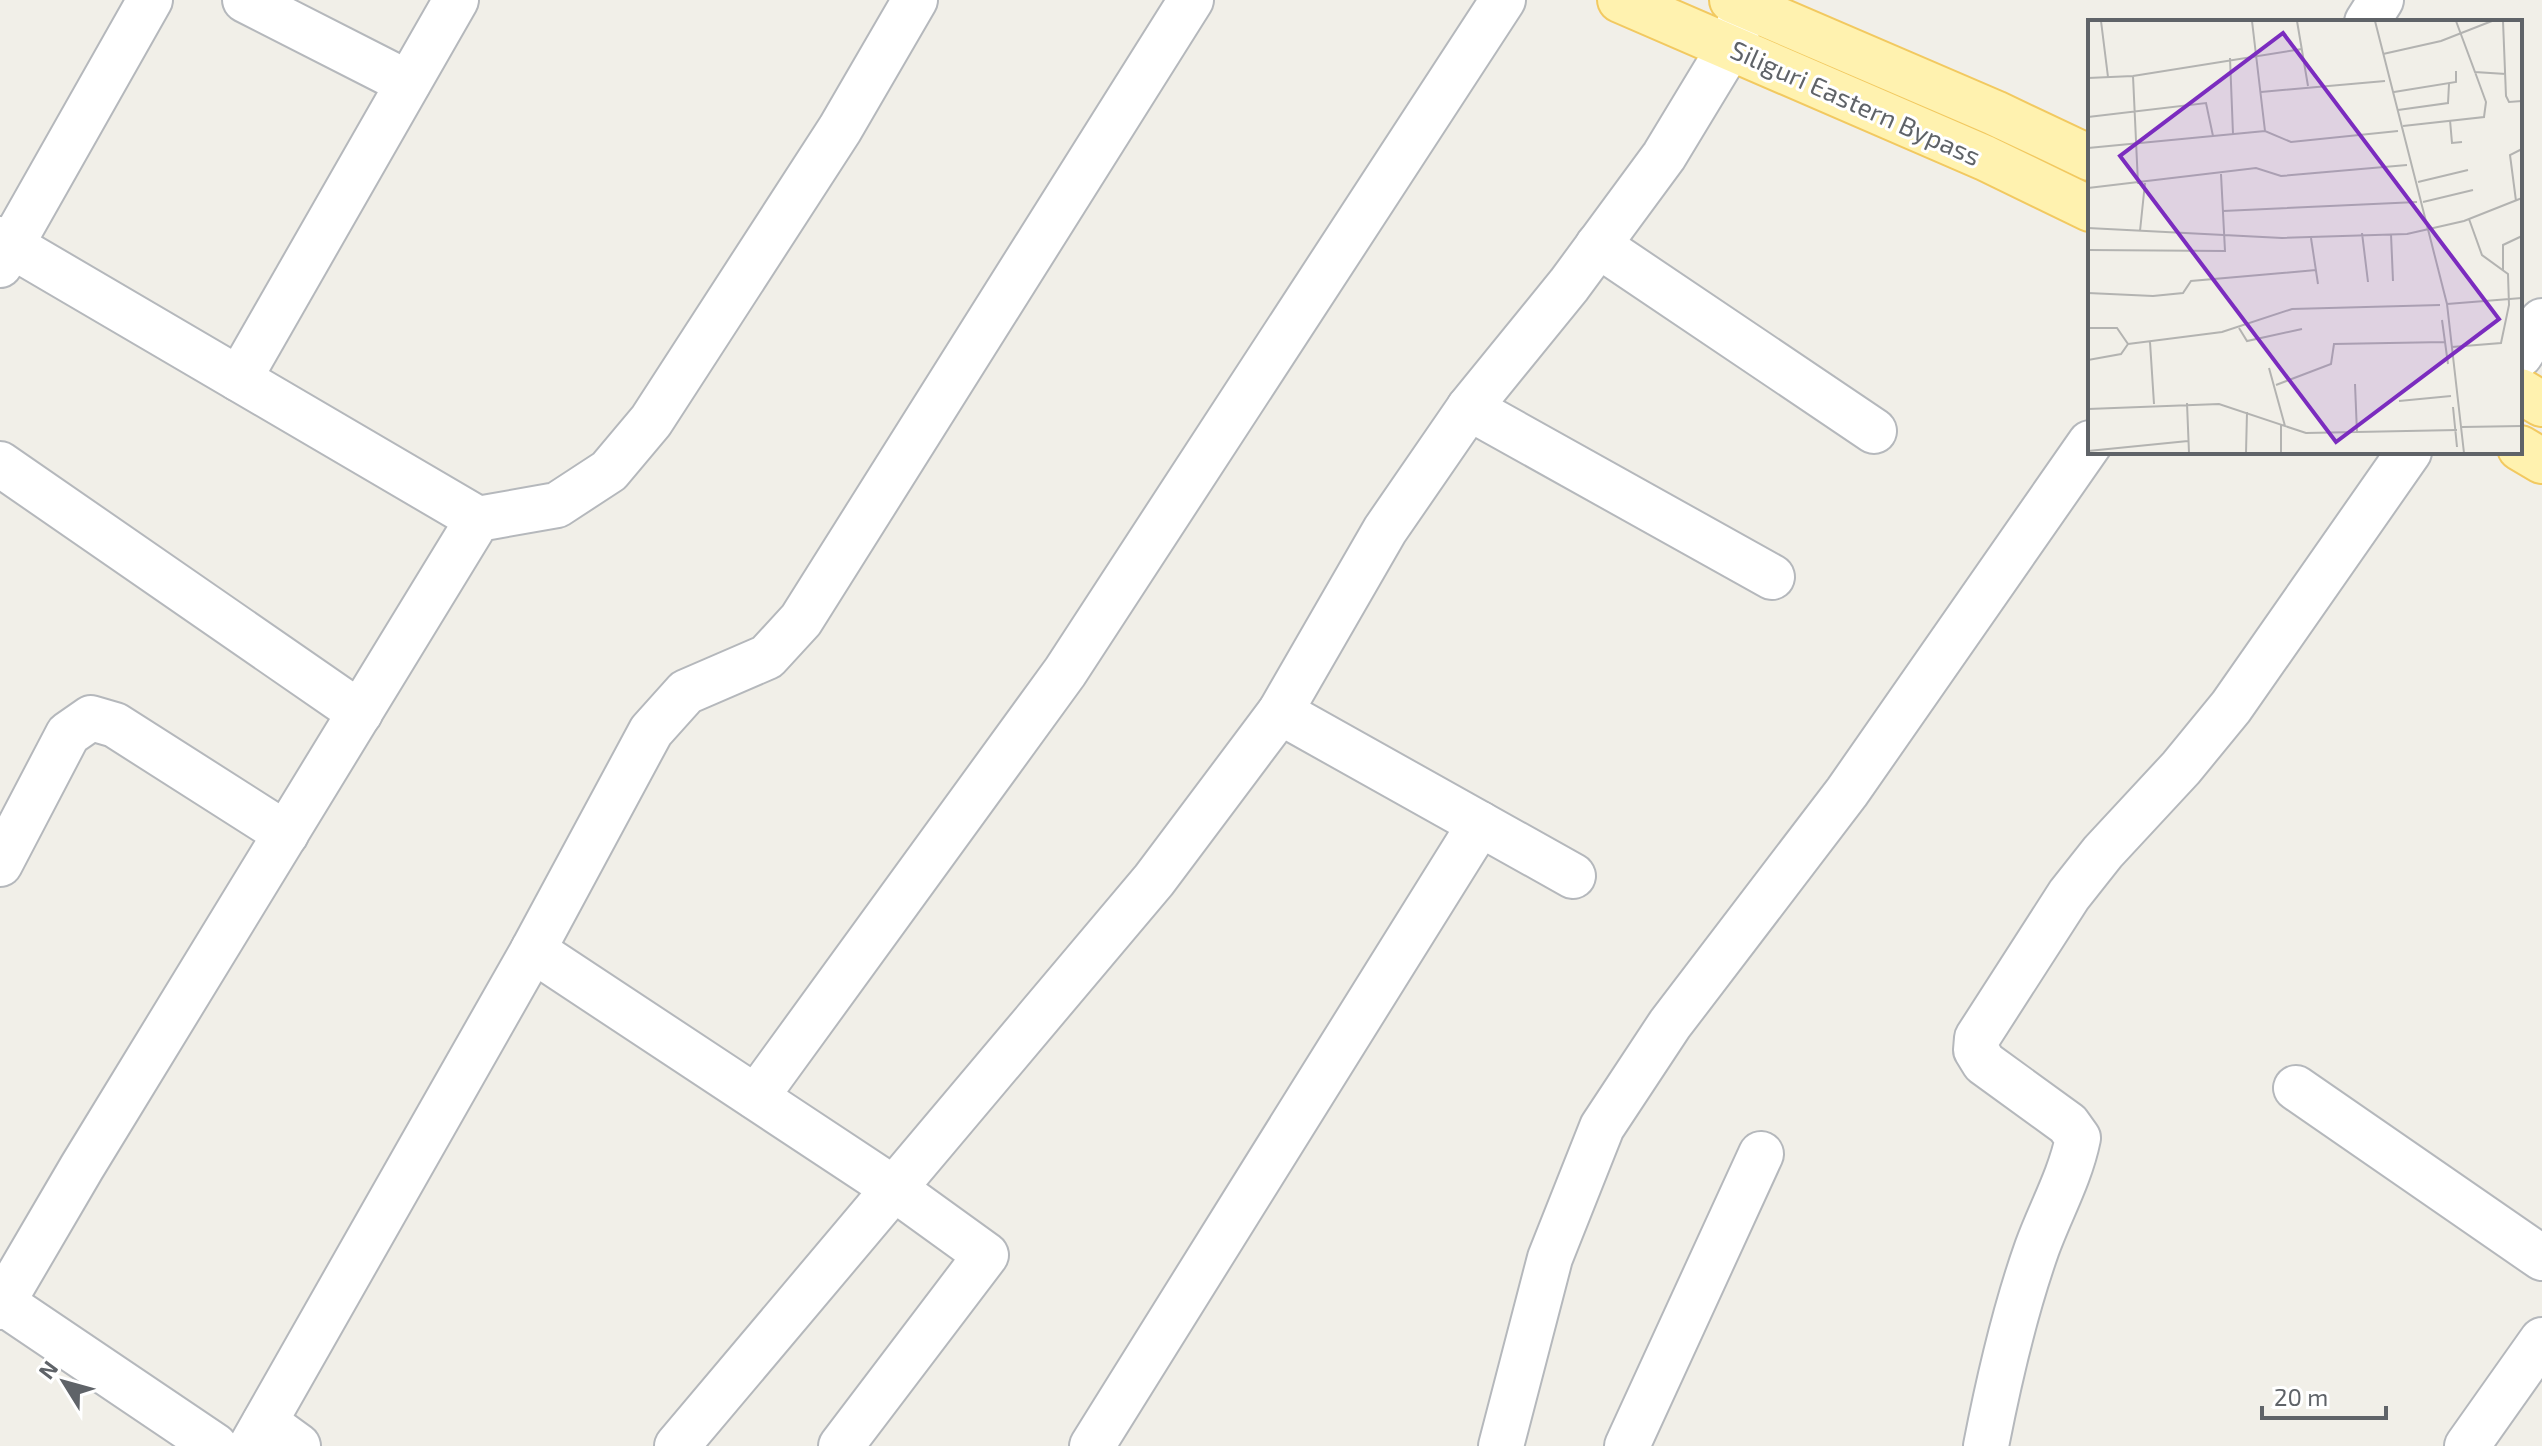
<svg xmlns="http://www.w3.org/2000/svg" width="2542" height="1446" viewBox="0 0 2542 1446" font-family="'Exo 2',sans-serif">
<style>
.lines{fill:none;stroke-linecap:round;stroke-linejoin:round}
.minor-casing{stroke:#b5b8bc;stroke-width:48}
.tertiary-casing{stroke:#b5b8bc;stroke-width:48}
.primary-casing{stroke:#f2c960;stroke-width:48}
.minor{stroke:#fff;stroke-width:44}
.tertiary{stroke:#fff;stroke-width:44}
.primary{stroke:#fff2af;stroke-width:44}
.labels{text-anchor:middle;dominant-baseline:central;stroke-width:6;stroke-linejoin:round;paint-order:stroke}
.street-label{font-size:26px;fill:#5f6368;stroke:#fff}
.inset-road{fill:none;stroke:#b3b3b1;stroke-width:2}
.view{fill:#7b2cbf;fill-opacity:0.15;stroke:#7b2cbf;stroke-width:4}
.inset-edge{fill:none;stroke:#5f6368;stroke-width:4}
</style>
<rect width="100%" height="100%" fill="#f1efe8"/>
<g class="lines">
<g class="minor-casing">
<g id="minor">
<polyline points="245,0 408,83"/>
<polyline points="2367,22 2381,0"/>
<polyline points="0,239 478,519"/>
<polyline points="1598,245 1874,431"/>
<polyline points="0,265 150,0"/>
<polyline points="2520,355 2542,321"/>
<polyline points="239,379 456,0"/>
<polyline points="1469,408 1772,577"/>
<polyline points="0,464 360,713"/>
<polyline points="1280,712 1573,876"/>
<polyline points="0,864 68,734 91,718 115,725 286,834"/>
<polyline points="533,950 896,1190 986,1255 841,1446"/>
<polyline points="2296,1088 2542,1258"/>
<polyline points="756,1097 1065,672 1503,0"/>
<polyline points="0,1301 215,1446"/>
<polyline points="0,1307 82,1167 478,519 557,505 609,471 651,421 840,129 915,0"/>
<polyline points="265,1422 298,1446"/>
<polyline points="251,1446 533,950 651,731 686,692 767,657 801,620 1191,0"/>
<polyline points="677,1446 1154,880 1280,712 1385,530 1469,408 1569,285 1664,156 1730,47 1749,0"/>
<polyline points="1092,1446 1480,824"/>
<polyline points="1501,1446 1550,1258 1602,1127 1670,1024 1847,792 2090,443"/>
<polyline points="1627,1446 1761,1154"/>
<path d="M 1986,1446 C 1999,1379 2014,1313 2037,1248 C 2050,1212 2070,1177 2078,1138 L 2068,1124 L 1984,1063 L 1976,1050 L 1977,1038 L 2069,895 L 2103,852 L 2181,768 L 2231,707 L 2409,452"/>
</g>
</g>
<g class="tertiary-casing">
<polyline id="tertiary" points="2467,1446 2542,1340"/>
</g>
<g class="primary-casing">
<g id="primary">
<polyline points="1620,0 1985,158 2090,209"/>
<polyline points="1732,0 1995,113 2090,158"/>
<polyline points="2520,391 2542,404"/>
<polyline points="2520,448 2542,461"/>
</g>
</g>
<use href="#minor" class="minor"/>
<use href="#tertiary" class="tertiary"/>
<use href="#primary" class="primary"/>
</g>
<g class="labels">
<g class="street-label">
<text transform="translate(1856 102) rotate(24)">Siliguri Eastern Bypass</text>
</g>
</g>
<g transform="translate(2088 20)">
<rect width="434" height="434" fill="#f1efe8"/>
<path class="inset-road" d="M 13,1 L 20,57M 164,1 L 177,111M 209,1 L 220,66M 287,1 L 359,284 L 376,433M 368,1 L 387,52 L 418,54M 415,1 L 418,76 L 421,82 L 434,81M 295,34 L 353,21 L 404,1M 142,38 L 145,114M 45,56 L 50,164M 0,58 L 45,56 L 214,29M 173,72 L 297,61M 306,72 L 368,62 L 368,51M 310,90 L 360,83 L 361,64M 0,97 L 118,83 L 125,116M 362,100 L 364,123 L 374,122M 315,106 L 396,97 L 398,82 L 387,52M 0,128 L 177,111 L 203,122 L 310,111M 330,162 L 380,150M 0,168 L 168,148 L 193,156 L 319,145M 428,181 L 422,135 L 434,129M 335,182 L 385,170M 135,191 L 329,182M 0,208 L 194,218 L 319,214 L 376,201 L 434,178M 52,211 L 57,163M 274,213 L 280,262M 303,214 L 305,261M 223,218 L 230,264M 0,230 L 137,231 L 133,154M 415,251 L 415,225 L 434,216M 0,273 L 65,276 L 95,273 L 103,261 L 228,250M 359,284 L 434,278M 354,300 L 360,344M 0,308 L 29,308 L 40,324 L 33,334 L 0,340M 151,308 L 159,321 L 214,309M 62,322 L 66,384M 40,324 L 134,312 L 204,289 L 352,285M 364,327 L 413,323 L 421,285 L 420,254 L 394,235 L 381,199M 181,348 L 197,406M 267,364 L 269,413M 188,365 L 243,344 L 246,324 L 357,322M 311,381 L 363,376M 99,383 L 101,433M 365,387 L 369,427M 0,389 L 131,384 L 218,413 L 369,410M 193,404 L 193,433M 374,407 L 434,406M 0,431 L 100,421M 158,433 L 159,392"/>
<path class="view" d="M 195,13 L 411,299 L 248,422 L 32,136 Z"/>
<rect width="434" height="434" class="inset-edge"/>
</g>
<g transform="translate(64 1382) rotate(307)" stroke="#ffffff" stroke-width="6" paint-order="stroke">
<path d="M0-6L14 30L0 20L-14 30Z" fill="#5f6368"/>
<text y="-12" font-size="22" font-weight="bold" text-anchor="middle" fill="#5f6368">N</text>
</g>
<path d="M2262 1406v12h124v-12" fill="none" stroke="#5f6368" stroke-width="4"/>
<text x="2274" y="1406" font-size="24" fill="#5f6368" stroke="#ffffff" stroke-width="6" paint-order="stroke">20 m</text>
</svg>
